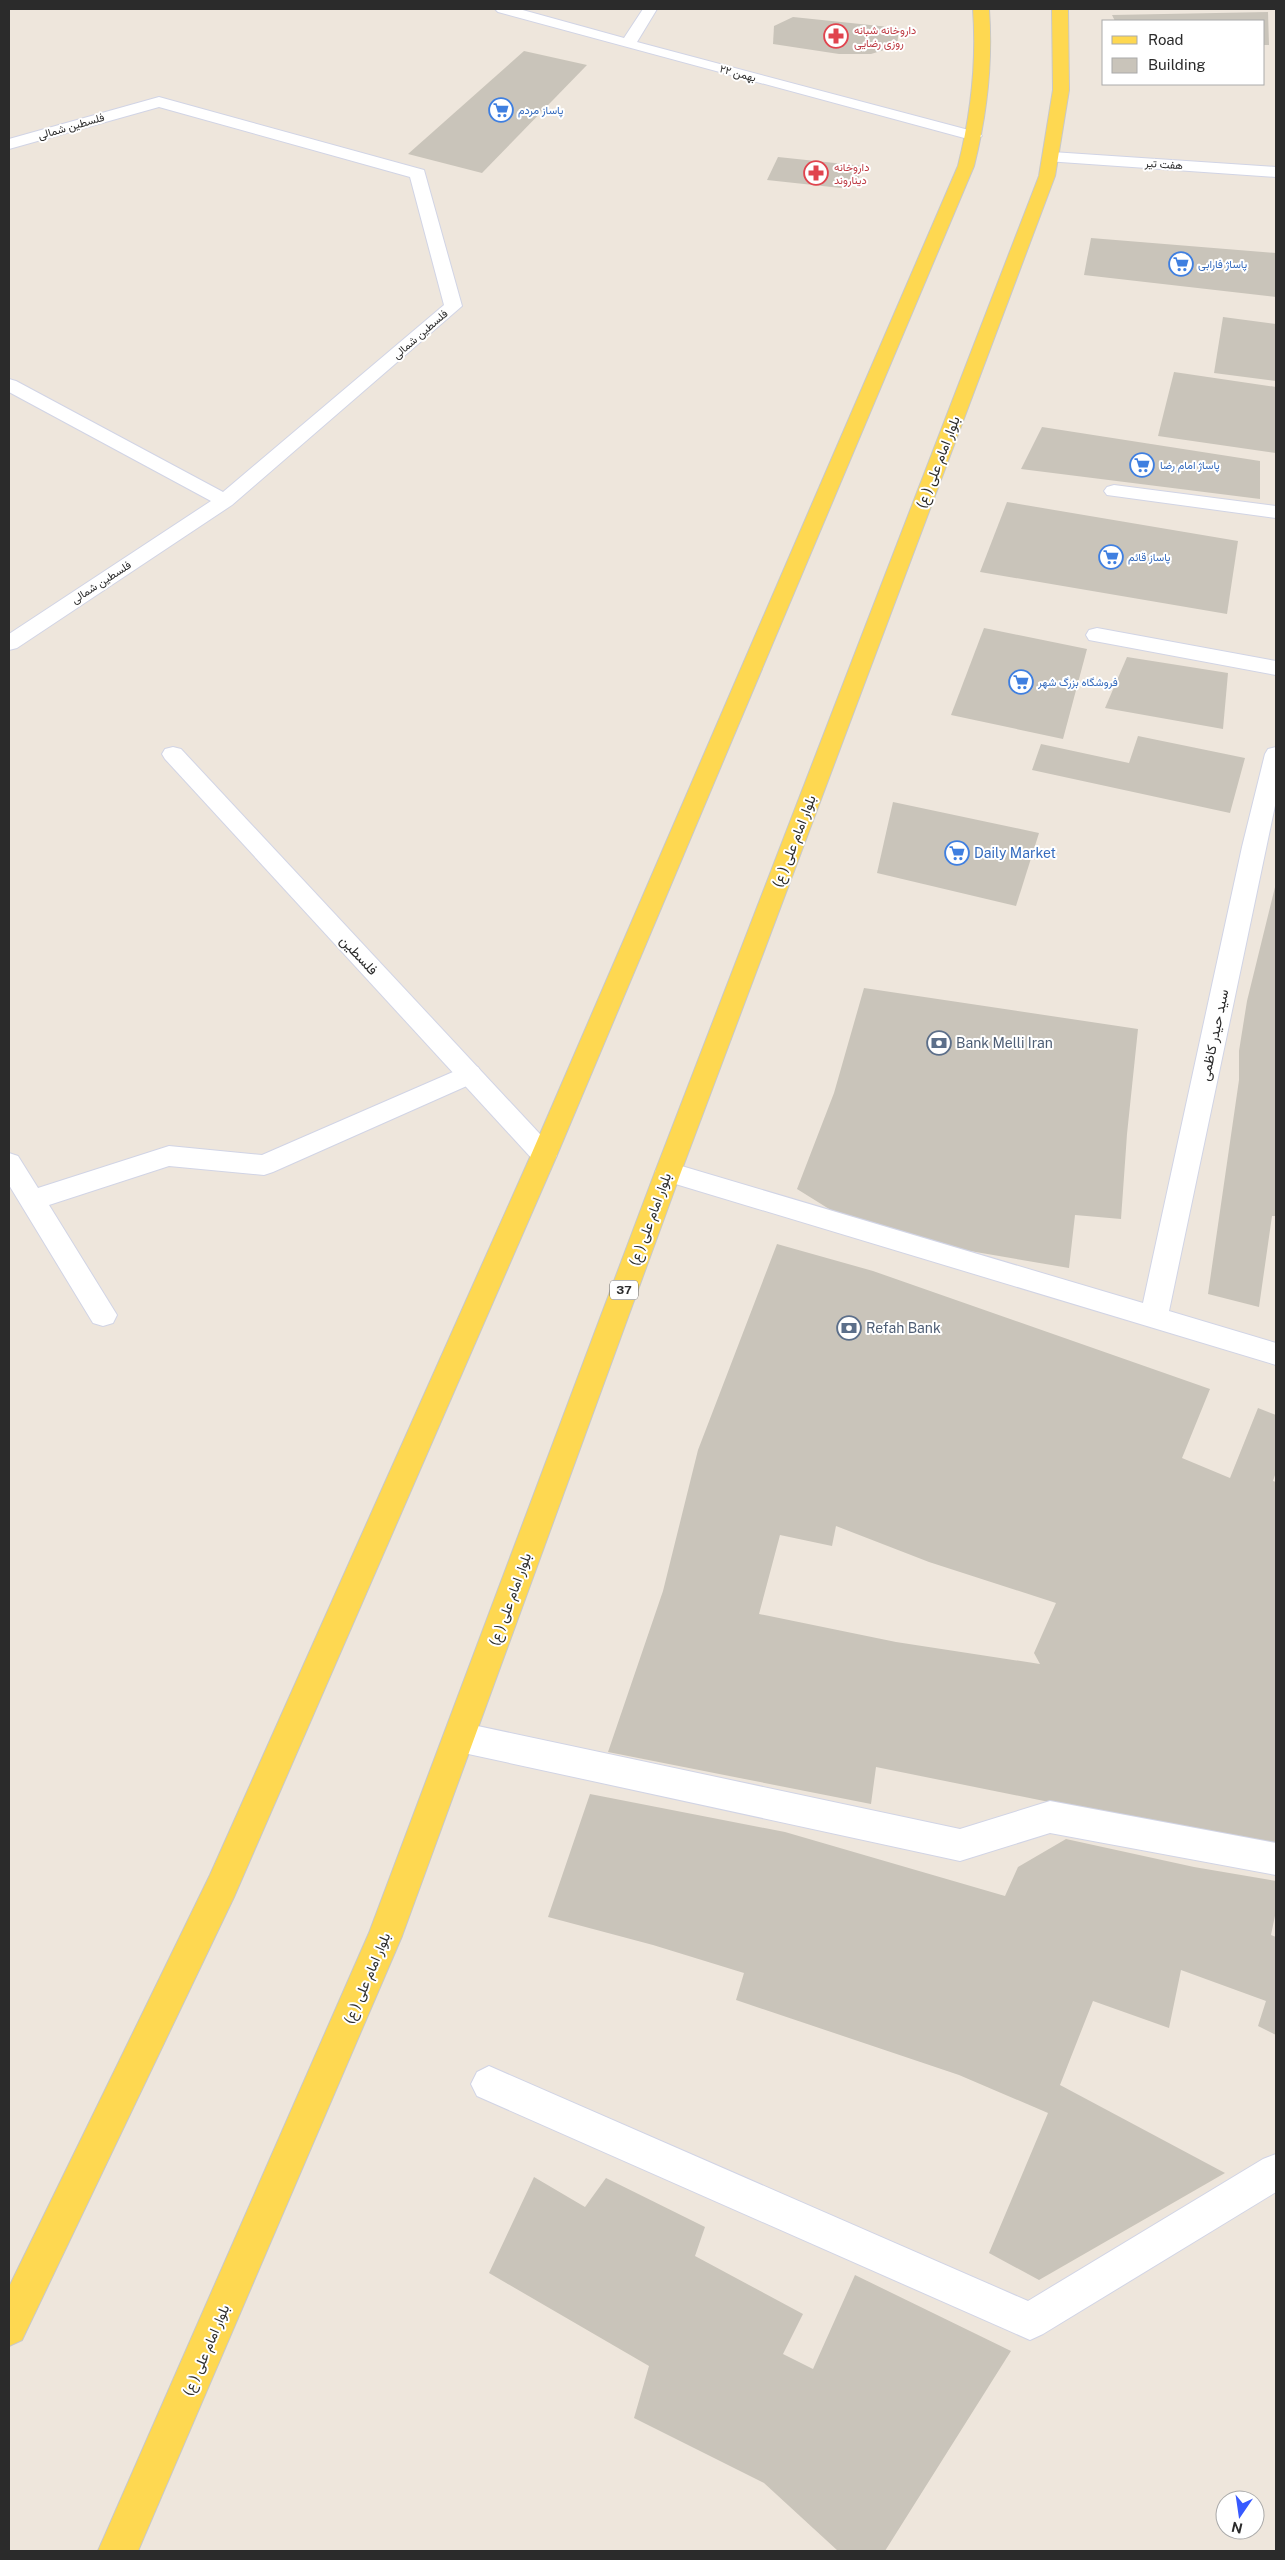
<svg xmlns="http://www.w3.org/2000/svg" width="1285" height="2560" viewBox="0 0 1285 2560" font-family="'Public Sans',Vazirmatn,sans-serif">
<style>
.building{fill:#c9c4ba;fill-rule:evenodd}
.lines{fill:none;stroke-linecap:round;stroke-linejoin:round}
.lane-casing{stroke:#d1d4e5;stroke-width:2}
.street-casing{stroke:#d1d4e5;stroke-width:2}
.secondary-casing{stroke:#d1d4e5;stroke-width:2}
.primary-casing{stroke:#c8c8c8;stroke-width:2}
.lane{fill:#fff;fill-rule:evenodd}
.street{fill:#fff;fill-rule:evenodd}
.secondary{fill:#fff;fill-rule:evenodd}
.primary{fill:#fed851;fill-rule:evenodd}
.labels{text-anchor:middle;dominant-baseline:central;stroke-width:4;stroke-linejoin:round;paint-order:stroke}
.far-health-label{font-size:11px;fill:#be3a42;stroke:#fff;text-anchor:start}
.far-street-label{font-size:11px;fill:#2b2b2b;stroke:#fff}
.far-shop-label{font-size:11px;fill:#366cbe;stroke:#fff;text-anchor:start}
.shield{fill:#fff;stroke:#6b6b6b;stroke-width:1}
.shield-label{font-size:12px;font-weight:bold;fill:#2b2b2b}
.street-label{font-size:14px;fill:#2b2b2b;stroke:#fff}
.shop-label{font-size:14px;fill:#366cbe;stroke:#fff;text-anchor:start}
.service-label{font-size:14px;fill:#4e5e75;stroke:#fff;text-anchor:start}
</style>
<rect width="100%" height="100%" fill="#eee6dc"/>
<g class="building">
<polygon points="1268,12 1269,45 1264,45 1264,21 1115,21 1112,15"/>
<polygon points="793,17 899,28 897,46 871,54 839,54 773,44 774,26"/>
<polygon points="524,51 587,65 482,173 408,154"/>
<polygon points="778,157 863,166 857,183 841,188 767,180"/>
<polygon points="1091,238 1276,253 1276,297 1084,275"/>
<polygon points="1223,317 1276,324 1276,381 1214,373"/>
<polygon points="1174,372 1276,387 1276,453 1158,436"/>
<polygon points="1042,427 1260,461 1260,499 1021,469"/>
<polygon points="1007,502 1238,541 1227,614 980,572"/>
<polygon points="984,628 1087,649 1063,739 951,715"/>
<polygon points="1127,657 1228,673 1223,729 1105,708"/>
<polygon points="1138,736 1245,758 1230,813 1032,770 1041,744 1129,763"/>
<polygon points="893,802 1039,833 1016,906 877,873"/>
<polygon points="1276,883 1276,1216 1272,1216 1259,1307 1208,1294 1239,1080 1239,1051 1247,1001"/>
<polygon points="864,988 1138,1029 1127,1134 1121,1219 1075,1215 1069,1268 935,1245 842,1217 797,1189 834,1093"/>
<path d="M 777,1244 L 873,1271 L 1210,1389 L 1182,1458 L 1230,1478 L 1258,1408 L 1276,1415 L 1276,1472 L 1273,1481 L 1276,1482 L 1276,1848 L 876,1767 L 871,1804 L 608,1752 L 663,1591 L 698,1450 ZM 836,1526 L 929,1562 L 1056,1603 L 1034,1653 L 1040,1664 L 896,1642 L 759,1614 L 780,1535 L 832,1546 Z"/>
<polygon points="590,1794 785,1832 1005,1896 1018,1867 1066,1839 1194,1867 1276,1881 1276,1911 1271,1935 1276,1937 1276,2035 1258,2026 1266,2001 1181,1970 1169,2028 1093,2001 1060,2085 1225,2173 1039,2280 989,2253 1048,2113 959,2075 736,2000 744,1973 653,1945 548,1917"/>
<polygon points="534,2177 585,2207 606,2178 705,2227 695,2256 803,2314 783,2354 813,2369 855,2275 1011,2351 885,2551 838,2551 764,2483 634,2418 649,2366 489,2273"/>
</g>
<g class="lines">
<g class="lane-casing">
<g id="lane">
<polygon points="469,1065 478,1067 482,1074 478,1081 273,1172 264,1175 169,1166 49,1205 117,1315 113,1323 103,1326 93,1323 9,1185 9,1153 18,1156 38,1188 169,1146 262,1155"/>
<polygon points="459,1722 960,1829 1050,1801 1276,1843 1276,1875 1050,1833 960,1861 459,1752 448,1747 443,1737 448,1727"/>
<polygon points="489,2066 1028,2301 1263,2159 1276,2154 1276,2192 1043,2334 1030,2340 477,2096 471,2084 477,2072"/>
</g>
</g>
<g class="street-casing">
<g id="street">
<polygon points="495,9 519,9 624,38 643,9 657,9 637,42 980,133 982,136 974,141 968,139 498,12"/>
<polygon points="159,97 424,170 462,306 232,505 17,648 9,650 9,634 211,501 9,392 9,379 16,381 223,492 444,305 410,177 159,107 9,149 9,139"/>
<polygon points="1114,485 1276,506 1276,518 1107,495 1104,491 1107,487"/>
<polygon points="1097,628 1276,661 1276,675 1089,640 1086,635 1089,630"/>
<polygon points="173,747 181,749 553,1148 557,1155 553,1162 544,1165 535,1162 165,759 162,754 165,749"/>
<polygon points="1276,747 1276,801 1169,1311 1276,1343 1276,1365 659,1179 655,1172 659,1165 668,1162 1143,1303 1242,847 1265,754 1268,749"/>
</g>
</g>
<g class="secondary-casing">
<polygon id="secondary" points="1052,152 1276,167 1276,177 1046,161 1044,157 1046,153"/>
</g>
<g class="primary-casing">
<g id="primary">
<path d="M 973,9 L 989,9 C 993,63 987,114 974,166 L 557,1155 L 234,1897 L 22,2340 L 9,2346 L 9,2287 L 210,1875 L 531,1155 L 958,166 C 971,114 977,63 973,9 Z"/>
<polygon points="1052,9 1068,9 1069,90 1055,176 681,1172 402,1936 138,2551 98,2551 369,1933 655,1172 1039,176 1053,90"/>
</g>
</g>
<use href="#lane" class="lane"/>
<use href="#street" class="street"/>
<use href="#secondary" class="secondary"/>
<use href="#primary" class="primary"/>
</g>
<defs>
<g id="pharmacy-ring" transform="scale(1.25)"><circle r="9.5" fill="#fff" stroke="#e0444e" stroke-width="1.5"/><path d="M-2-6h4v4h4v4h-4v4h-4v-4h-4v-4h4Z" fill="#e0444e"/></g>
<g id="supermarket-ring" transform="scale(1.25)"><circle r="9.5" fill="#fff" stroke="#3f7fe0" stroke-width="1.5"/><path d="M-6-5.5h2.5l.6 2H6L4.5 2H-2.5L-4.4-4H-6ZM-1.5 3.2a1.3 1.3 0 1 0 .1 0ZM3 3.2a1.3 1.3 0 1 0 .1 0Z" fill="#3f7fe0"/></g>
<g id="bank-ring" transform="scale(1.25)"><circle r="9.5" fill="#fff" stroke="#5c6f8a" stroke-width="1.5"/><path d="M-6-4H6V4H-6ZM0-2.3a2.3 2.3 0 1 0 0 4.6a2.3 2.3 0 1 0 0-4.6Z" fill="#5c6f8a"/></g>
</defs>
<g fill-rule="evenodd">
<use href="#pharmacy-ring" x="836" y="36"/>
<use href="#supermarket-ring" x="501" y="110"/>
<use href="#pharmacy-ring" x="816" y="173"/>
<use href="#supermarket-ring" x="1181" y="264"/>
<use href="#supermarket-ring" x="1142" y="465"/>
<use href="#supermarket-ring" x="1111" y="557"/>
<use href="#supermarket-ring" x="1021" y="682"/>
<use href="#supermarket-ring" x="957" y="853"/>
<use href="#bank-ring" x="939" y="1043"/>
<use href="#bank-ring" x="849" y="1328"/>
</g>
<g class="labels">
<g class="far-health-label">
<text x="854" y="30">داروخانه شبانه<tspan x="854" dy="13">روزی رضایی</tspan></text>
<text x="834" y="167">داروخانه<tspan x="834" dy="13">دیناروند</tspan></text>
</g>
<g class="far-street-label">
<text transform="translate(738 73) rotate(15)">۲۲ بهمن</text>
<text transform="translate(71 126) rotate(-16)">فلسطین شمالی</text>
<text transform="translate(1164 164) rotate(4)">هفت تیر</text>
<text transform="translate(420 334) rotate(-41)">فلسطین شمالی</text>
<text transform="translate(101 582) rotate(-33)">فلسطین شمالی</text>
</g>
<g class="far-shop-label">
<text x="518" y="110">پاساز مردم</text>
<text x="1198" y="264">پاساژ فارابی</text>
<text x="1160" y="465">پاساژ امام رضا</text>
<text x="1128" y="557">پاساز قائم</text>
<text x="1038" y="682">فروشگاه بزرگ شهر</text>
</g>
<rect class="shield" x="610" y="1280.5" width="28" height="19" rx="4"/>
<g class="shield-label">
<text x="624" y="1290">37</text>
</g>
<g class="street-label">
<text transform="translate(938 462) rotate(-69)">بلوار امام علی ( ع)</text>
<text transform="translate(794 841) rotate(-69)">بلوار امام علی ( ع)</text>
<text transform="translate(359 955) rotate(47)">فلسطین</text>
<text transform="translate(1214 1035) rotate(-78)">سید حیدر کاظمی</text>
<text transform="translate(650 1219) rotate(-70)">بلوار امام علی ( ع)</text>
<text transform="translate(510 1599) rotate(-70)">بلوار امام علی ( ع)</text>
<text transform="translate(367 1978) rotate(-67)">بلوار امام علی ( ع)</text>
<text transform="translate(206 2350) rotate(-67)">بلوار امام علی ( ع)</text>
</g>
<g class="shop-label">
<text x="974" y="853">Daily Market</text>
</g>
<g class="service-label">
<text x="956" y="1043">Bank Melli Iran</text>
<text x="866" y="1328">Refah Bank</text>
</g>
</g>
<rect width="1285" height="2560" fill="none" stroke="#2b2b2b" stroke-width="20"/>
<rect x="1102" y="20" width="162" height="65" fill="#ffffff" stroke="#aaaaaa"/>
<rect x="1112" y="36" width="25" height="8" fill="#fed851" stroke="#aaaaaa"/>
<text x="1148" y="45" font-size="15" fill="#2b2b2b">Road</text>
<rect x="1112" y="58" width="25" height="15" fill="#c9c4ba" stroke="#aaaaaa"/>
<text x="1148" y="70" font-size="15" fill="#2b2b2b">Building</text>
<g transform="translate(1240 2515) rotate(193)"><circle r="24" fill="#ffffff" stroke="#aaaaaa"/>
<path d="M0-4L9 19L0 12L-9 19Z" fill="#385aff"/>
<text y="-8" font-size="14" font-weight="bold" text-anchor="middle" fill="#2b2b2b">N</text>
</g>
</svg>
